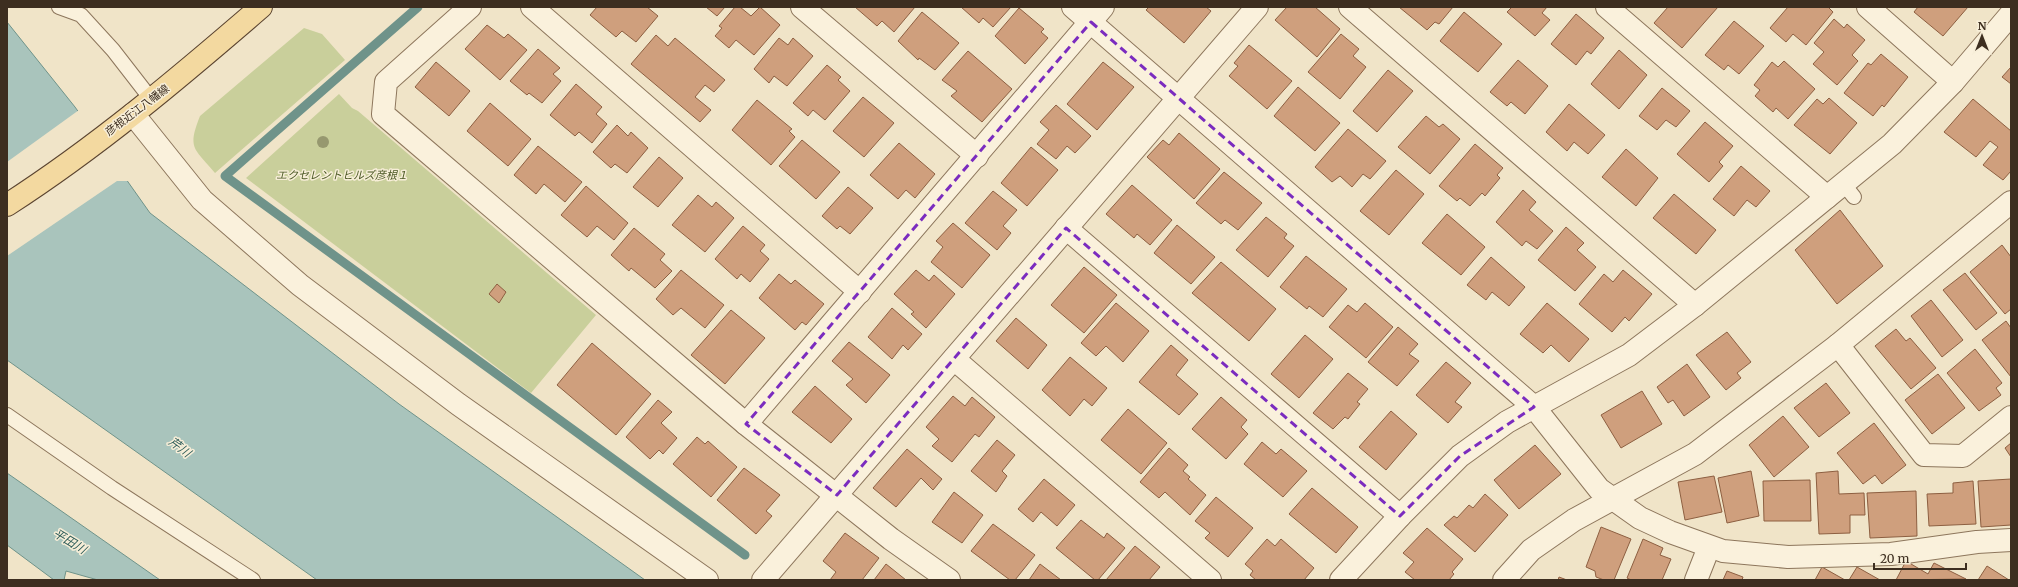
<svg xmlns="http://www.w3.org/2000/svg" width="2018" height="587" viewBox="0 0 2018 587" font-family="Merriweather,'Noto Sans JP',serif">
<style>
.green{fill:#c9cf9b}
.water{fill:#a9c4bc;stroke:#6f938a}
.pier{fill:#f0e4c8}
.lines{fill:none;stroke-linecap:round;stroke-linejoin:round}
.stream{stroke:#6f938a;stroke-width:9}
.building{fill:#cf9f7d;stroke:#8d5f41}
.service-casing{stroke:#8d765c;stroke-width:16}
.minor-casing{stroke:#8d765c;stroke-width:24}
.tertiary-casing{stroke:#8d765c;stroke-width:24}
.primary-casing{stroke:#5b4430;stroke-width:24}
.service{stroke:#faf1dc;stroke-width:14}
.minor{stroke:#faf1dc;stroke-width:22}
.tertiary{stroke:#faf1dc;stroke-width:22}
.primary{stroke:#f3d9a0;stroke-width:22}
.tree{fill:#96986f}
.marked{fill:none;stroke:#7b2cbf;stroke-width:3;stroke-dasharray:8 5;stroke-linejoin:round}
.labels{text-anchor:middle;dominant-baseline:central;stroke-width:3;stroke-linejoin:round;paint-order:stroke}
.street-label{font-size:11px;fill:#3d2e20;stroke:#f7eed8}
.park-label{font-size:11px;font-style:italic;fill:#4d5a26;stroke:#f7eed8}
.water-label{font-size:12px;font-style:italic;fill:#2f5d5a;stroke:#f7eed8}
</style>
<rect width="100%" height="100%" fill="#f0e4c8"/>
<g class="green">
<path d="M 304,28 L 322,34 L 345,60 L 215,173 C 194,148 187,149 200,116 Z"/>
<polygon points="339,94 352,108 358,111 596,315 531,393 246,178"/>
</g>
<g class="water">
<polygon points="7,22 75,107 150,213 399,404 645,580 317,580 7,360"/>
<polygon points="7,473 160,580 98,580 66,571 64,580 54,580 7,545"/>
</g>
<polygon class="pier" points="79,110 130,181 117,181 7,256 7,162"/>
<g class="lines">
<polyline class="stream" points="418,7 225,176 745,555"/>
</g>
<g class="building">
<polygon points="597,7 647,7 658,16 636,42 622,31 616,37 590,15"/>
<polygon points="706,7 725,7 717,16"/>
<polygon points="735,7 740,7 751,16 760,7 780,25 754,55 736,40 729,48 715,36 722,28 719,26"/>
<polygon points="855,7 915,7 894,32 882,21 877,26"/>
<polygon points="961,7 1011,7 993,27 983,18 979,23"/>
<polygon points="1149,7 1206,7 1211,11 1184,43 1146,10"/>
<polygon points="1287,7 1315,7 1340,29 1317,57 1275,20"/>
<polygon points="1399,7 1453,7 1439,24 1435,22 1427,30"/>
<polygon points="1512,7 1547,7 1542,13 1550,20 1535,36 1507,12"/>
<polygon points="1668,7 1718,7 1682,48 1654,23"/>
<polygon points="1788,7 1828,7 1833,12 1806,45 1793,34 1786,42 1770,28"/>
<polygon points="1918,7 1968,7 1943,36 1914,12"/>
<polygon points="1019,8 1044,29 1041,32 1048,38 1025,64 995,36"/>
<polygon points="922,12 959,43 935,70 919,58 918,60 898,41"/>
<polygon points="1464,12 1502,44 1478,72 1440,41"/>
<polygon points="1576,14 1604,38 1591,54 1587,51 1576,65 1551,44"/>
<polygon points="1834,19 1844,28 1847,24 1865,40 1852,55 1858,61 1837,85 1813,64 1824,52 1814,43"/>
<polygon points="1734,21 1764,46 1739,74 1728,65 1724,70 1705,55"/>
<polygon points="487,25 504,38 508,34 527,50 500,80 465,49"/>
<polygon points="1341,34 1359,49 1353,56 1366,67 1340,99 1308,72"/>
<polygon points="656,35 668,46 675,38 725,80 714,92 705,85 695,97 711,110 700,122 631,64"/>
<polygon points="779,38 788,45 793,38 813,56 787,86 774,76 769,83 754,69"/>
<polygon points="1249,45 1292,81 1267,109 1229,76 1238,66 1234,63"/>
<polygon points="538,49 560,68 553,74 561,81 542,103 529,93 527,95 510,81"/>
<polygon points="1619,50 1647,75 1619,109 1591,84"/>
<polygon points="968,51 1012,89 982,122 951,96 957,91 942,80"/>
<polygon points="1881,54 1908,77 1884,107 1882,105 1873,116 1844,93 1868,63 1871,65"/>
<polygon points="1518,60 1548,86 1525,114 1511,102 1507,106 1490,92"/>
<polygon points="1784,61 1815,89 1788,119 1776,108 1773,112 1755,96 1760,90 1754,85 1772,62 1778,67"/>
<polygon points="436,62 470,91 449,116 415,87"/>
<polygon points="1103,62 1134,87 1097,130 1067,104"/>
<polygon points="827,65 841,77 838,80 850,91 825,120 813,110 808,116 793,103"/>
<polygon points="2011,67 2011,84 2002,77"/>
<polygon points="1388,70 1413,91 1377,132 1353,111"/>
<polygon points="576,84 602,107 596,114 607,124 592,143 579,132 575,136 550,115"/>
<polygon points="1298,87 1340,123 1315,151 1274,116"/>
<polygon points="1662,88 1690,111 1676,127 1666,120 1657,130 1639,116"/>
<polygon points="863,97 894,123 864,157 833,131"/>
<polygon points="1829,98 1857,123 1830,154 1794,125 1817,99 1823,104"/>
<polygon points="1973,99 2011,131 2011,171 2003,180 1983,165 1998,147 1990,141 1976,157 1944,132"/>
<polygon points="757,100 792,129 789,131 795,137 771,165 732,130"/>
<polygon points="490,103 531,139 508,166 467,131"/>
<polygon points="1569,104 1605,135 1588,154 1574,142 1567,151 1546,132"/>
<polygon points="1056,105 1091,136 1075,153 1067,146 1056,159 1037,144 1049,130 1040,122"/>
<polygon points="1426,116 1439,127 1443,124 1460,139 1430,174 1398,147"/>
<polygon points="1705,122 1733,146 1719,162 1723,166 1709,182 1677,154"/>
<polygon points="617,125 628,136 631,132 648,148 627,173 615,164 611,168 593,152"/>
<polygon points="1348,129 1386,161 1370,179 1363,174 1352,187 1340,176 1332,182 1315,167"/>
<polygon points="1179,133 1220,169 1194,199 1147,157 1163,140 1169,145"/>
<polygon points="802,140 840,172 816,199 779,166"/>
<polygon points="899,143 935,174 915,198 906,190 898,199 870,175"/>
<polygon points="1475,144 1503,168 1497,175 1500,178 1485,196 1482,193 1470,206 1460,198 1457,201 1439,186"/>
<polygon points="538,146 582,182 565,202 544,184 536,194 514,175"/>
<polygon points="1031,147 1058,170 1027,206 1001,183"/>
<polygon points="1626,149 1658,178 1636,206 1602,177"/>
<polygon points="659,157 683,178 658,207 633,187"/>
<polygon points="1741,166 1770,191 1756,207 1747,200 1734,216 1713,199"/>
<polygon points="1396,170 1424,194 1389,235 1360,211"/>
<polygon points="1224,172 1262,203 1238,230 1225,220 1221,224 1196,203"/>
<polygon points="1132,185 1172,220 1150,245 1137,234 1134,238 1106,214"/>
<polygon points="586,186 628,223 614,240 597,226 587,237 561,215"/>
<polygon points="848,187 873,208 850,234 840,226 837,229 822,216"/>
<polygon points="1523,190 1536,202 1529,210 1553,231 1537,249 1526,241 1522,246 1496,222"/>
<polygon points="993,191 1017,210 1003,226 1011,233 997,250 965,223"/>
<polygon points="1674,194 1716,230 1696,254 1653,218"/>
<polygon points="698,195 712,207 716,202 734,218 705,252 672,225"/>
<polygon points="1840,210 1883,266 1837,304 1795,250"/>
<polygon points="1447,214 1485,247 1461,275 1422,243"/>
<polygon points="1266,217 1287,234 1284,238 1294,246 1268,277 1236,250"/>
<polygon points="953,223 990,255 962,288 931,262 943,247 936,241"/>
<polygon points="1177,225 1215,257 1191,284 1154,253"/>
<polygon points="743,226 765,245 760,251 769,259 750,282 741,274 737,279 715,259"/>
<polygon points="1566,227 1584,243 1577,250 1596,267 1575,291 1538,260"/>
<polygon points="634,228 665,254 660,260 672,271 655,288 631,268 629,271 611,255"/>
<polygon points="2002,245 2011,257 2011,309 2005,314 1970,272"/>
<polygon points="1306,256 1347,289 1323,317 1309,306 1307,309 1280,287"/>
<polygon points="1491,257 1525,287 1509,306 1492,292 1486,300 1467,285"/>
<polygon points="1221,262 1276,309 1249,341 1192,293"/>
<polygon points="1084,267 1117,295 1084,333 1051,305"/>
<polygon points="681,270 724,305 705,328 681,308 673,315 656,299"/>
<polygon points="916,270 929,281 934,275 955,294 926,328 911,314 914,312 894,294"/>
<polygon points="1623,270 1652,294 1629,321 1625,317 1612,332 1579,304 1604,274 1613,282"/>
<polygon points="1965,273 1997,313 1976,330 1943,290"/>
<polygon points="779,274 791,284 795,280 824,304 806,325 802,322 795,330 759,298"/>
<polygon points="497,284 506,292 499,303 489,294"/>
<polygon points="1931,300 1963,340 1942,357 1911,316"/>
<polygon points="1116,303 1149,331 1123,362 1106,346 1096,356 1081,343"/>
<polygon points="1365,303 1393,327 1366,358 1329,327 1348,305 1357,312"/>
<polygon points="1547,303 1589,339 1569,362 1551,345 1543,353 1520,334"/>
<polygon points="892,308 922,334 908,350 903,345 892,359 868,337"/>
<polygon points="731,310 765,338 725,384 691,355"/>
<polygon points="1016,318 1047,345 1028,369 996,341"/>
<polygon points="2006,321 2011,328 2011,377 1982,340"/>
<polygon points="1398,327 1418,344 1409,354 1419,361 1397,386 1368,362"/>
<polygon points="1896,329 1906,341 1910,338 1936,368 1911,389 1875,346"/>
<polygon points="1727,332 1751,362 1737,373 1741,378 1726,390 1696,355"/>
<polygon points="1305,335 1333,359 1299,398 1271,374"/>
<polygon points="849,342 890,375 866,403 846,385 853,379 832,361"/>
<polygon points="592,343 651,394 616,435 557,385"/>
<polygon points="1171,345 1188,360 1176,375 1198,394 1179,415 1139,382"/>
<polygon points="1975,349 2002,383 1996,388 2001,395 1979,411 1947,373"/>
<polygon points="1070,357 1107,388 1092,406 1084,399 1070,416 1042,390"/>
<polygon points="1446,362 1471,383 1455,402 1462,407 1448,423 1416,395"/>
<polygon points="1687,364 1710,397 1684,416 1673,400 1668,403 1657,387"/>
<polygon points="1348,373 1368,389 1357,402 1360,404 1348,419 1345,417 1333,429 1313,413"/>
<polygon points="1938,374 1965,408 1932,434 1905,400"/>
<polygon points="1826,383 1850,413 1819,437 1794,408"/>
<polygon points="815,386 852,419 831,443 792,412"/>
<polygon points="1642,391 1662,424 1621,448 1601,415"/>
<polygon points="953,396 965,406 972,397 995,417 979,437 975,434 952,462 932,446 939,439 926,427"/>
<polygon points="1221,397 1247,420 1241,427 1248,434 1226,459 1192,429"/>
<polygon points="658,400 672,412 661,423 677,438 663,454 659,450 650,459 626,437"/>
<polygon points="1128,409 1167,443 1141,474 1101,440"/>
<polygon points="1391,411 1417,434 1386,470 1359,447"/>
<polygon points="1783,416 1809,447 1774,477 1749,445"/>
<polygon points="1874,423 1906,465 1882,484 1875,475 1863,484 1837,453"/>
<polygon points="697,437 705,444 708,441 737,467 711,497 673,464"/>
<polygon points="997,440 1015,455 1002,471 1007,476 996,492 971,471"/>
<polygon points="1262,442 1276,454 1281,449 1307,471 1283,497 1244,464"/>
<polygon points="2011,443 2011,457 2005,448"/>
<polygon points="1535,445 1561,474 1519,509 1494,480"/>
<polygon points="1169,448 1188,465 1183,471 1190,477 1188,479 1206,495 1190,515 1165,492 1159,498 1140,482"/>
<polygon points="907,449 942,479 933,490 921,478 896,507 873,488"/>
<polygon points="744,468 780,495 766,511 772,516 756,534 717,500"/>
<polygon points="1751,471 1759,516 1727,523 1718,478"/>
<polygon points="1838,471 1839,494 1864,493 1865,515 1850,515 1850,533 1819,534 1816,473"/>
<polygon points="1714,476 1722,512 1685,520 1678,482"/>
<polygon points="1044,479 1075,505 1057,526 1041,512 1033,522 1018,509"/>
<polygon points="2011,479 2011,525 1981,527 1978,481"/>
<polygon points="1810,480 1811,521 1764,521 1763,481"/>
<polygon points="1973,481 1976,524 1929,526 1927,494 1953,493 1953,483"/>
<polygon points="1312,488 1358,527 1336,553 1289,514"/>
<polygon points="1916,491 1917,536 1870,538 1867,493"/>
<polygon points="954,492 983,515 962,543 932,522"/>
<polygon points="1485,494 1508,515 1475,552 1444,525 1454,516 1457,518 1469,505 1473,508"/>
<polygon points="1216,497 1253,528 1228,557 1205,538 1210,533 1195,521"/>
<polygon points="1081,520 1104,538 1107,533 1125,548 1098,580 1095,580 1056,548"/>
<polygon points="993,524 1035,555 1015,580 1010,580 971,551"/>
<polygon points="1601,527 1631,539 1614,580 1604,580 1596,577 1595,571 1586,567"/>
<polygon points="1427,528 1463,559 1452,572 1454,574 1449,580 1415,580 1405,572 1414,562 1403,553"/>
<polygon points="845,533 879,558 862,580 830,580 836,572 823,561"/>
<polygon points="1267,539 1275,546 1281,539 1314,568 1304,580 1256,580 1250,575 1253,571 1245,564"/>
<polygon points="1643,539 1663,548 1660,555 1671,559 1662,580 1631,580 1627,578"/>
<polygon points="1135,546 1160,567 1149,580 1106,580"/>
<polygon points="1906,561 1928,574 1934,563 1966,579 1896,580"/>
<polygon points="886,564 906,580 874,580"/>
<polygon points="1040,564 1061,580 1029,580"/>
<polygon points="1987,566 2009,580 1978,580"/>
<polygon points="1822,567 1845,580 1815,580"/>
<polygon points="1857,567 1880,580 1849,580"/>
<polygon points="1727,571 1743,577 1742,580 1723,580"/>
<polygon points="1559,577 1567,580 1558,580"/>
</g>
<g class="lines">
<g class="service-casing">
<g id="service">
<polyline points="59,7 81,15 113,50 151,99"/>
<polyline points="1843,183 1854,197"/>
<polyline points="7,415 112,488 253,580"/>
</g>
</g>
<g class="minor-casing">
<g id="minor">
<polyline points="470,7 386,82 383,114 746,424 891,539 949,580"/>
<polyline points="532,7 860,292"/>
<polyline points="802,7 977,156"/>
<polyline points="1073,7 1534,407 1599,489 1640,518 1670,532 1723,551 1788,557 1891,554 1977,542 2011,540"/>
<polyline points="1350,7 1695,305"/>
<polyline points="1607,7 1827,197"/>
<polyline points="1868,7 1953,82"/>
<polyline points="1066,228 1400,516"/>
<polyline points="1838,345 1924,455 1963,456 2011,417"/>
<polyline points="954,359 1210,580"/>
<polyline points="746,424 1103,7"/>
<polyline points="763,580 1257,7"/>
<polyline points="1341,580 1400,516 1460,456 1507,422 1629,355 1695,305 1892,144 1953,82 2011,14"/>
<polyline points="1696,580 1709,547"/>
</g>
</g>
<g class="tertiary-casing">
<g id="tertiary">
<polyline points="133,114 202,200 300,285 458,404 707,580"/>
<polyline points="1504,580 1531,550 1574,520 1695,454 1838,345 2011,202"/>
</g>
</g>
<g class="primary-casing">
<path id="primary" d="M 7,205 C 97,147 180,77 261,7"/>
</g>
<use href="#service" class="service"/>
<use href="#minor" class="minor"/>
<use href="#tertiary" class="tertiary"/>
<use href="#primary" class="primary"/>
</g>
<circle class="tree" cx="323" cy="142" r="6"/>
<path class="marked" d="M 1091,22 L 1534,407 L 1460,456 L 1400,516 L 1066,228 L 837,495 L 746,424 Z"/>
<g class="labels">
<g class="street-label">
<text transform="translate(137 110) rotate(-37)">彦根近江八幡線</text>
</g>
<g class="park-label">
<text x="342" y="175">エクセレントヒルズ彦根１</text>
</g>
<g class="water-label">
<text transform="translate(180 447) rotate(37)">芹川</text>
<text transform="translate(70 541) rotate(31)">平田川</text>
</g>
</g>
<rect width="2018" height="587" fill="none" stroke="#3d2e20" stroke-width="16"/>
<g transform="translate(1982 36)" stroke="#f7eed8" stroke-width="3" paint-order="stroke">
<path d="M0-3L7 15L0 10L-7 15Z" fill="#3d2e20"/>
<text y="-6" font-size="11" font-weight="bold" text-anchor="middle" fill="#3d2e20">N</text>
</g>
<path d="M1874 563v6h92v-6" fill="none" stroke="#3d2e20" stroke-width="2"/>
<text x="1880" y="563" font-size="12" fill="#3d2e20" stroke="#f7eed8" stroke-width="3" paint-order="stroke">20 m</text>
</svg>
